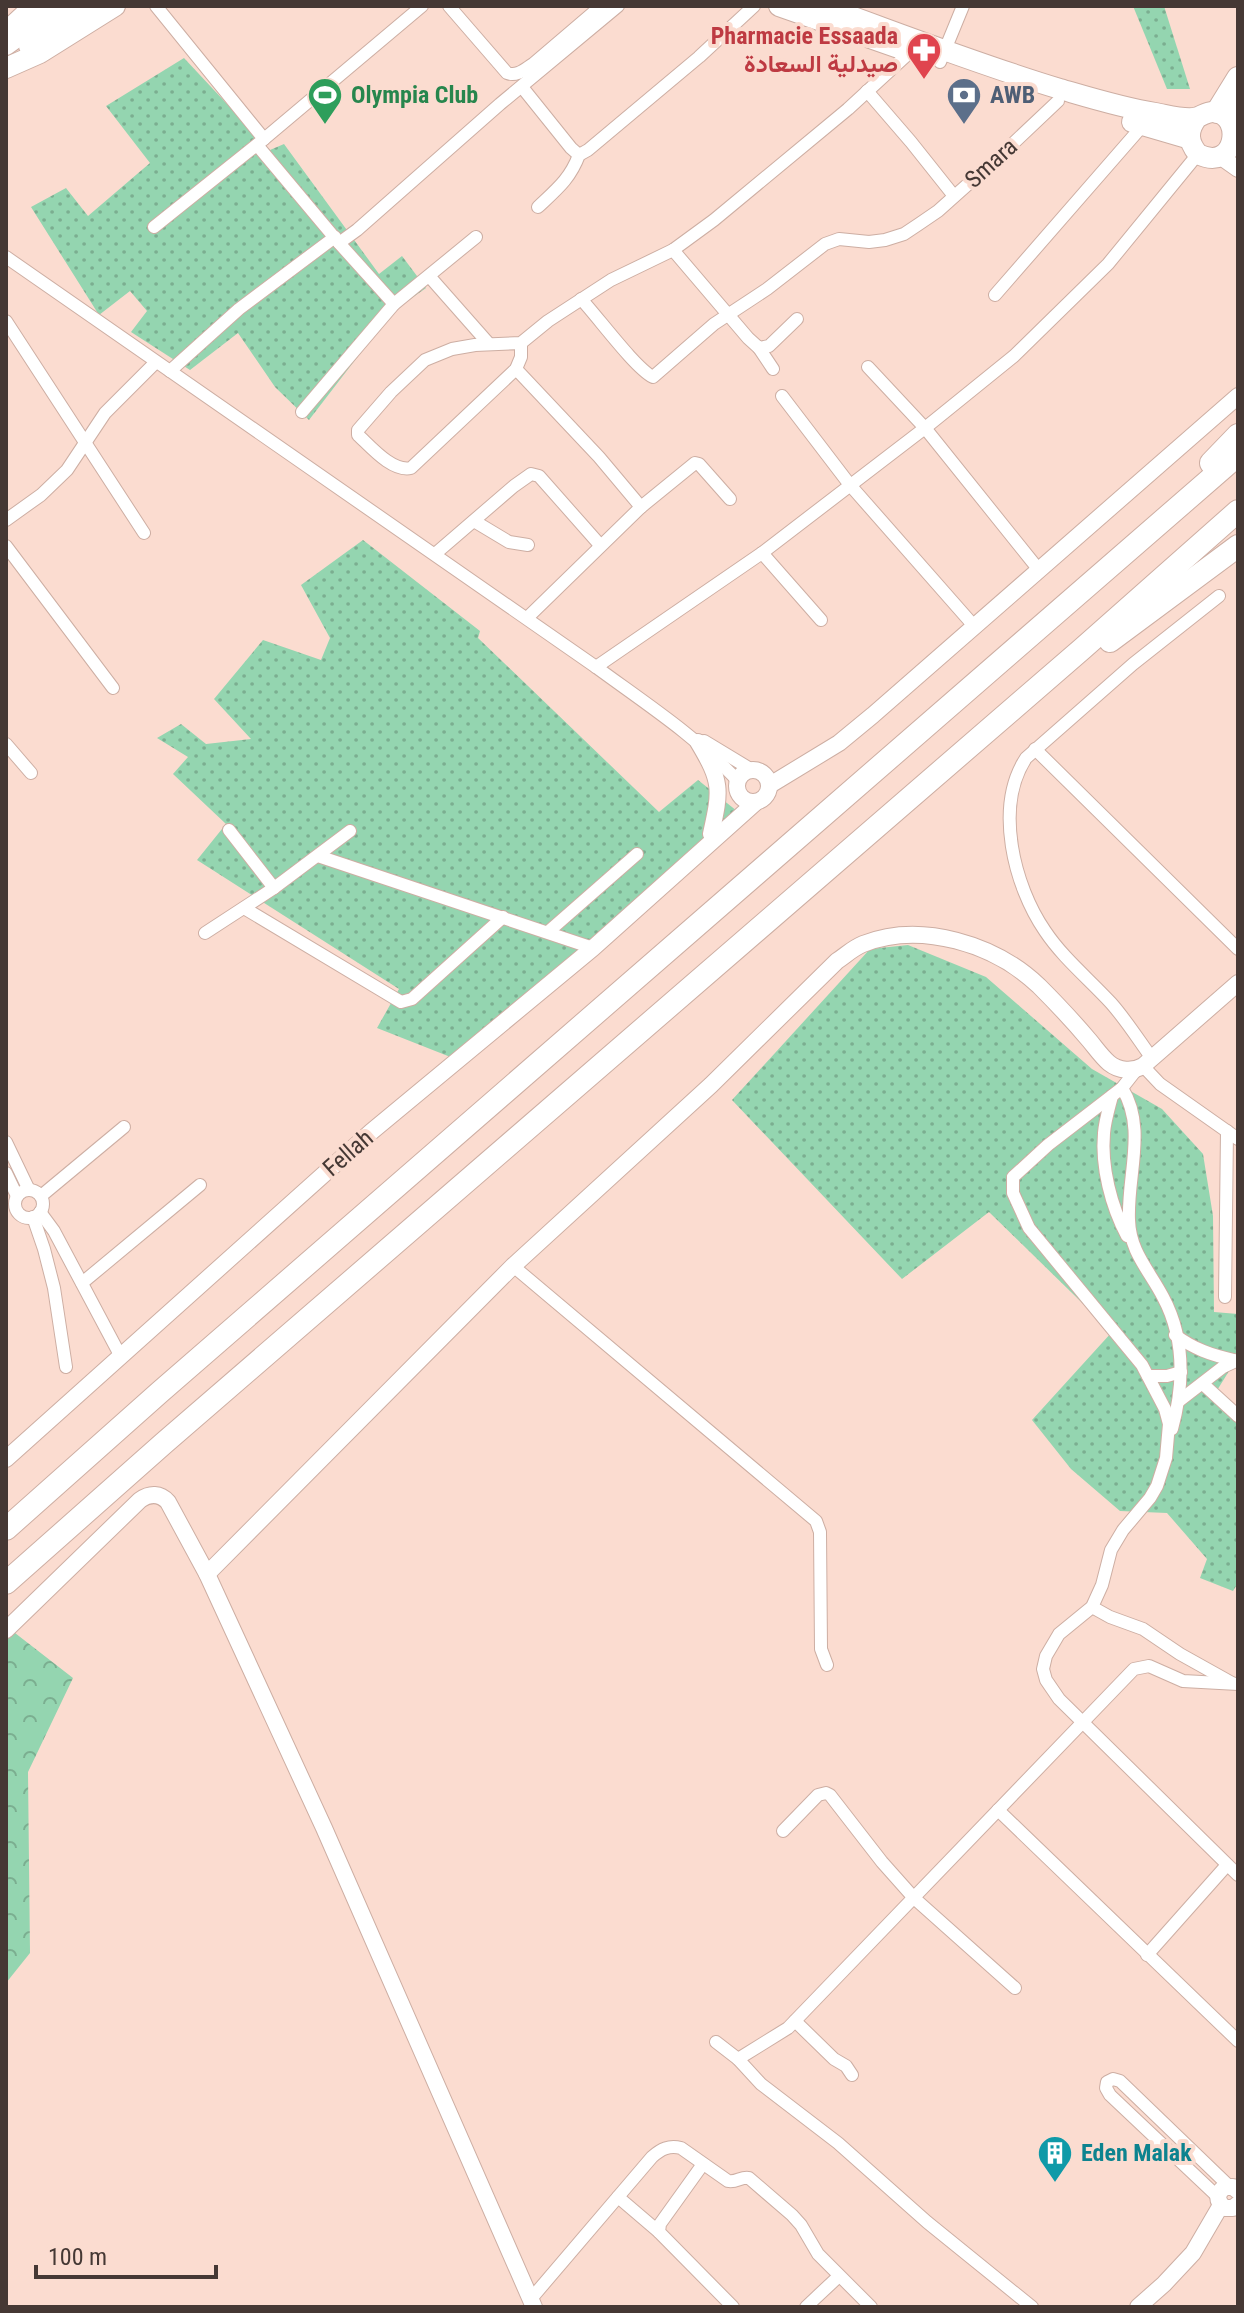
<svg xmlns="http://www.w3.org/2000/svg" width="1244" height="2313" viewBox="0 0 1244 2313" font-family="'Roboto Condensed',Vazirmatn,sans-serif">
<style>
.grass{fill:url(#grass-dots)}
.forest{fill:url(#forest-crowns)}
.lines{fill:none;stroke-linecap:round;stroke-linejoin:round}
.minor-casing{stroke:#cdaea3;stroke-width:14}
.tertiary-casing{stroke:#cdaea3;stroke-width:18}
.primary-casing{stroke:#cdaea3;stroke-width:22}
.motorway-casing{stroke:#cdaea3;stroke-width:24}
.minor{stroke:#fff;stroke-width:12}
.tertiary{stroke:#fff;stroke-width:16}
.primary{stroke:#fff;stroke-width:20}
.motorway{stroke:#fff;stroke-width:22}
.labels{text-anchor:middle;dominant-baseline:central;stroke-width:8;stroke-linejoin:round;paint-order:stroke}
.health-label{font-size:24px;font-weight:bold;fill:#be3a42;stroke:#fbdcd0;text-anchor:end}
.leisure-label{font-size:24px;font-weight:bold;fill:#27864d;stroke:#fbdcd0;text-anchor:start}
.service-label{font-size:24px;font-weight:bold;fill:#4e5e75;stroke:#fbdcd0;text-anchor:start}
.street-label{font-size:24px;fill:#453834;stroke:#fbdcd0}
.culture-label{font-size:24px;font-weight:bold;fill:#0d838f;stroke:#fbdcd0;text-anchor:start}
</style>
<defs>
<pattern id="grass-dots" width="8" height="8" patternUnits="userSpaceOnUse" patternTransform="scale(2)"><rect width="8" height="8" fill="#94d5b0"/><path d="M2 2h.1M6 6h.1" fill="none" stroke="#7bae90" stroke-width="1.8" stroke-linecap="round"/></pattern>
<pattern id="forest-crowns" width="20" height="18" patternUnits="userSpaceOnUse" patternTransform="scale(2)"><rect width="20" height="18" fill="#94d5b0"/><path d="M2 6a3 3 0 1 1 6 0M12 15a3 3 0 1 1 6 0" fill="none" stroke="#7bae90"/></pattern>
</defs>
<rect width="100%" height="100%" fill="#fbdcd0"/>
<g class="grass">
<polygon points="1133,6 1164,6 1190,89 1167,89"/>
<polygon points="184,58 270,150 284,144 379,274 402,256 426,288 392,312 309,420 275,387 238,333 190,370 131,332 147,311 130,291 99,315 31,207 66,188 88,216 150,163 106,106"/>
<polygon points="363,540 480,631 478,638 659,812 698,780 742,815 453,1058 377,1028 399,989 197,860 226,824 173,774 188,757 157,738 181,724 206,744 251,739 214,699 263,640 321,660 330,638 301,585"/>
<polygon points="908,945 986,977 1092,1069 1162,1109 1203,1154 1213,1216 1214,1312 1238,1314 1238,1366 1234,1363 1216,1392 1238,1412 1238,1583 1233,1591 1200,1578 1207,1559 1167,1513 1120,1511 1071,1469 1032,1420 1112,1332 989,1212 902,1279 732,1100 870,949"/>
</g>
<polygon class="forest" points="6,1626 73,1678 28,1772 30,1953 6,1983"/>
<g class="lines">
<g class="minor-casing">
<g id="minor">
<path d="M 449,6 L 507,73 C 517,77 525,69 533,64 L 601,6"/>
<polyline points="940,62 963,6"/>
<polyline points="522,87 571,148 579,155"/>
<polyline points="867,91 911,142 954,196"/>
<polyline points="264,139 422,6"/>
<polyline points="257,145 339,243 357,230 500,104 618,6"/>
<path d="M 538,207 C 557,189 570,179 579,155 L 588,150 L 699,57 L 754,6"/>
<polyline points="154,227 264,139 156,6"/>
<polyline points="339,243 394,304"/>
<polyline points="673,250 748,338 759,348 769,346 797,319"/>
<path d="M 6,257 L 596,667 C 645,703 696,736 738,781"/>
<polyline points="429,276 489,344"/>
<polyline points="995,295 1144,124"/>
<path d="M 581,299 C 598,317 635,368 653,377 L 714,324 L 767,289 L 825,244 L 839,239 L 869,242 L 885,240 L 904,234 L 919,224 L 938,211 L 1004,152 L 1058,101"/>
<polyline points="6,321 144,533"/>
<path d="M 521,343 L 521,357 L 516,369 L 411,468 C 392,472 371,447 358,435 L 358,430 L 391,392 L 425,360 L 452,349 L 475,345 L 521,343 L 548,321 L 611,280 L 673,250 L 714,220 L 848,109 L 910,52 L 916,40"/>
<polyline points="759,348 773,369"/>
<polyline points="868,367 925,428 1039,570"/>
<polyline points="516,369 599,457 641,507 527,618"/>
<polyline points="170,371 239,309 335,237"/>
<polyline points="782,396 850,485 974,626"/>
<polyline points="302,412 394,304 476,237"/>
<polyline points="641,507 695,463 699,464 730,499"/>
<polyline points="6,520 41,495 67,470 105,413 156,362"/>
<polyline points="474,521 509,542 528,545"/>
<polyline points="6,546 113,688"/>
<polyline points="762,553 821,620"/>
<polyline points="435,554 514,486 531,474 539,476 600,545"/>
<polyline points="596,667 762,553 925,428 1014,356 1108,264 1198,154"/>
<polyline points="704,741 752,770"/>
<polyline points="6,744 31,773"/>
<polyline points="1035,749 1238,949"/>
<polyline points="229,830 274,888"/>
<polyline points="318,856 593,948"/>
<polyline points="244,908 401,1002 412,999 503,917"/>
<polyline points="548,932 637,854"/>
<polyline points="205,933 274,888 350,831"/>
<path d="M 1151,1057 C 1138,1039 1126,1020 1111,1003 C 1089,979 1063,958 1045,931 C 1014,886 994,807 1026,758 L 1133,664 L 1219,596"/>
<polyline points="1143,1066 1160,1084 1238,1139"/>
<polyline points="1137,1069 1122,1088 1048,1145 1013,1177 1013,1193 1029,1228 1142,1365 1165,1409 1169,1424 1166,1458 1157,1486 1150,1498 1123,1530 1111,1550 1102,1585 1092,1607 1059,1634 1046,1656 1043,1669 1046,1680 1059,1699 1238,1875"/>
<path d="M 1122,1088 C 1147,1128 1127,1175 1129,1220 C 1130,1252 1149,1270 1163,1297 C 1185,1338 1184,1385 1172,1429"/>
<path d="M 1112,1096 C 1109,1108 1105,1120 1104,1133 C 1101,1167 1111,1206 1127,1236"/>
<polyline points="6,1142 29,1190"/>
<polyline points="6,1173 17,1196"/>
<circle cx="29" cy="1204" r="14"/>
<polyline points="41,1196 124,1127"/>
<polyline points="40,1212 54,1231 120,1355"/>
<polyline points="33,1217 44,1249 54,1288 66,1367"/>
<polyline points="513,1266 816,1521 820,1532 821,1649 827,1665"/>
<polyline points="82,1283 200,1185"/>
<polyline points="1225,1297 1227,1131"/>
<path d="M 1175,1335 C 1194,1349 1211,1355 1234,1360"/>
<polyline points="1148,1376 1167,1376 1181,1372"/>
<polyline points="1203,1384 1238,1416"/>
<polyline points="1179,1401 1223,1367 1238,1360"/>
<polyline points="1092,1607 1110,1617 1143,1629 1180,1654 1232,1683"/>
<polyline points="998,1810 1238,2041"/>
<polyline points="783,1831 818,1795 826,1793 830,1795 882,1862 914,1898 1015,1988"/>
<polyline points="1147,1955 1227,1865"/>
<polyline points="795,2021 834,2059 846,2066 852,2075"/>
<polyline points="716,2042 738,2059 761,2084 838,2143 927,2222 1032,2307"/>
<polyline points="738,2059 788,2028 1134,1669 1149,1666 1183,1681 1238,1684"/>
<polyline points="703,2164 660,2224 659,2232 733,2307"/>
<polyline points="618,2197 659,2232"/>
<polyline points="1218,2197 1110,2095 1106,2088 1107,2082 1113,2079 1120,2081 1229,2186"/>
<path d="M 530,2300 L 652,2157 C 661,2149 669,2145 681,2148 L 728,2181 C 736,2183 742,2176 749,2178 L 792,2215 L 801,2225 L 818,2254 L 871,2307"/>
<polyline points="806,2307 839,2276"/>
</g>
</g>
<g class="tertiary-casing">
<g id="tertiary">
<polyline points="1221,157 1238,169"/>
<path d="M 698,742 C 722,782 721,789 711,834"/>
<circle cx="753" cy="786" r="16"/>
<polyline points="770,785 839,743 873,715 1238,396"/>
<polyline points="6,1459 371,1132 593,948 755,803"/>
<path d="M 207,1574 L 513,1266 L 711,1085 L 837,961 C 846,955 853,948 863,944 C 921,921 995,944 1039,986 C 1056,1003 1073,1021 1089,1040 C 1095,1047 1101,1056 1109,1063 C 1119,1071 1132,1072 1143,1066 L 1238,983"/>
<path d="M 6,1630 L 140,1500 C 150,1493 160,1493 168,1502 L 207,1574 L 324,1828 L 534,2307"/>
<path d="M 1238,2191 L 1233,2187 L 1225,2187 C 1216,2193 1216,2202 1225,2208 L 1233,2208 L 1238,2204"/>
<polyline points="1138,2307 1164,2284 1193,2253 1221,2205"/>
</g>
</g>
<g class="primary-casing">
<g id="primary">
<polyline points="779,6 896,47"/>
<path d="M 823,6 C 901,34 980,65 1060,89 C 1091,98 1123,108 1155,113 C 1167,115 1187,121 1198,117 C 1204,115 1207,111 1215,112 C 1244,116 1236,173 1198,154 C 1188,142 1187,131 1197,118"/>
<polyline points="6,32 34,6"/>
<polyline points="6,45 60,6"/>
<polyline points="29,46 85,6"/>
<polyline points="6,68 40,53 115,6"/>
<polyline points="1132,122 1190,139"/>
</g>
</g>
<g class="motorway-casing">
<g id="motorway">
<polyline points="1217,112 1238,78"/>
<polyline points="1231,121 1238,108"/>
<polyline points="1211,463 1238,435"/>
<polyline points="1110,641 1238,546"/>
<polyline points="6,1529 160,1392 1238,455"/>
<polyline points="6,1583 164,1443 1082,649 1238,511"/>
</g>
</g>
<use href="#minor" class="minor"/>
<use href="#tertiary" class="tertiary"/>
<use href="#primary" class="primary"/>
<use href="#motorway" class="motorway"/>
</g>
<defs>
<g id="pharmacy-pin" transform="scale(1.8)"><path d="M0 17L-7.5 6A9.5 9.5 0 1 1 7.5 6Z" fill="#e0444e" stroke="#fbdcd0"/><path d="M-2-6h4v4h4v4h-4v4h-4v-4h-4v-4h4Z" fill="#fff"/></g>
<g id="stadium-pin" transform="scale(1.8)"><path d="M0 17L-7.5 6A9.5 9.5 0 1 1 7.5 6Z" fill="#2e9e5b" stroke="#fbdcd0"/><path d="M0-5a6.5 5 0 1 0 0 10a6.5 5 0 1 0 0-10ZM-3.5-1.8h7v3.6h-7Z" fill="#fff"/></g>
<g id="bank-pin" transform="scale(1.8)"><path d="M0 17L-7.5 6A9.5 9.5 0 1 1 7.5 6Z" fill="#5c6f8a" stroke="#fbdcd0"/><path d="M-6-4H6V4H-6ZM0-2.3a2.3 2.3 0 1 0 0 4.6a2.3 2.3 0 1 0 0-4.6Z" fill="#fff"/></g>
<g id="building-pin" transform="scale(1.8)"><path d="M0 17L-7.5 6A9.5 9.5 0 1 1 7.5 6Z" fill="#0f9aa8" stroke="#fbdcd0"/><path d="M-4-6H4V6H1V3H-1V6H-4ZM-2.5-4.3h1.7v1.8h-1.7ZM.8-4.3h1.7v1.8H.8ZM-2.5-1h1.7V.8h-1.7ZM.8-1h1.7V.8H.8Z" fill="#fff"/></g>
</defs>
<g fill-rule="evenodd">
<use href="#pharmacy-pin" x="924" y="50"/>
<use href="#stadium-pin" x="325" y="95"/>
<use href="#bank-pin" x="964" y="95"/>
<use href="#building-pin" x="1055" y="2153"/>
</g>
<g class="labels">
<g class="health-label">
<text x="898" y="36">Pharmacie Essaada<tspan x="898" dy="28">صيدلية السعادة</tspan></text>
</g>
<g class="leisure-label">
<text x="351" y="95">Olympia Club</text>
</g>
<g class="service-label">
<text x="990" y="95">AWB</text>
</g>
<g class="street-label">
<text transform="translate(991 163) rotate(-42)">Smara</text>
<text transform="translate(348 1153) rotate(-41)">Fellah</text>
</g>
<g class="culture-label">
<text x="1081" y="2153">Eden Malak</text>
</g>
</g>
<rect width="1244" height="2313" fill="none" stroke="#453834" stroke-width="16"/>
<path d="M36 2265v12h180v-12" fill="none" stroke="#453834" stroke-width="4"/>
<text x="48" y="2265" font-size="24" fill="#453834" stroke="#fbdcd0" stroke-width="6" paint-order="stroke">100 m</text>
</svg>
